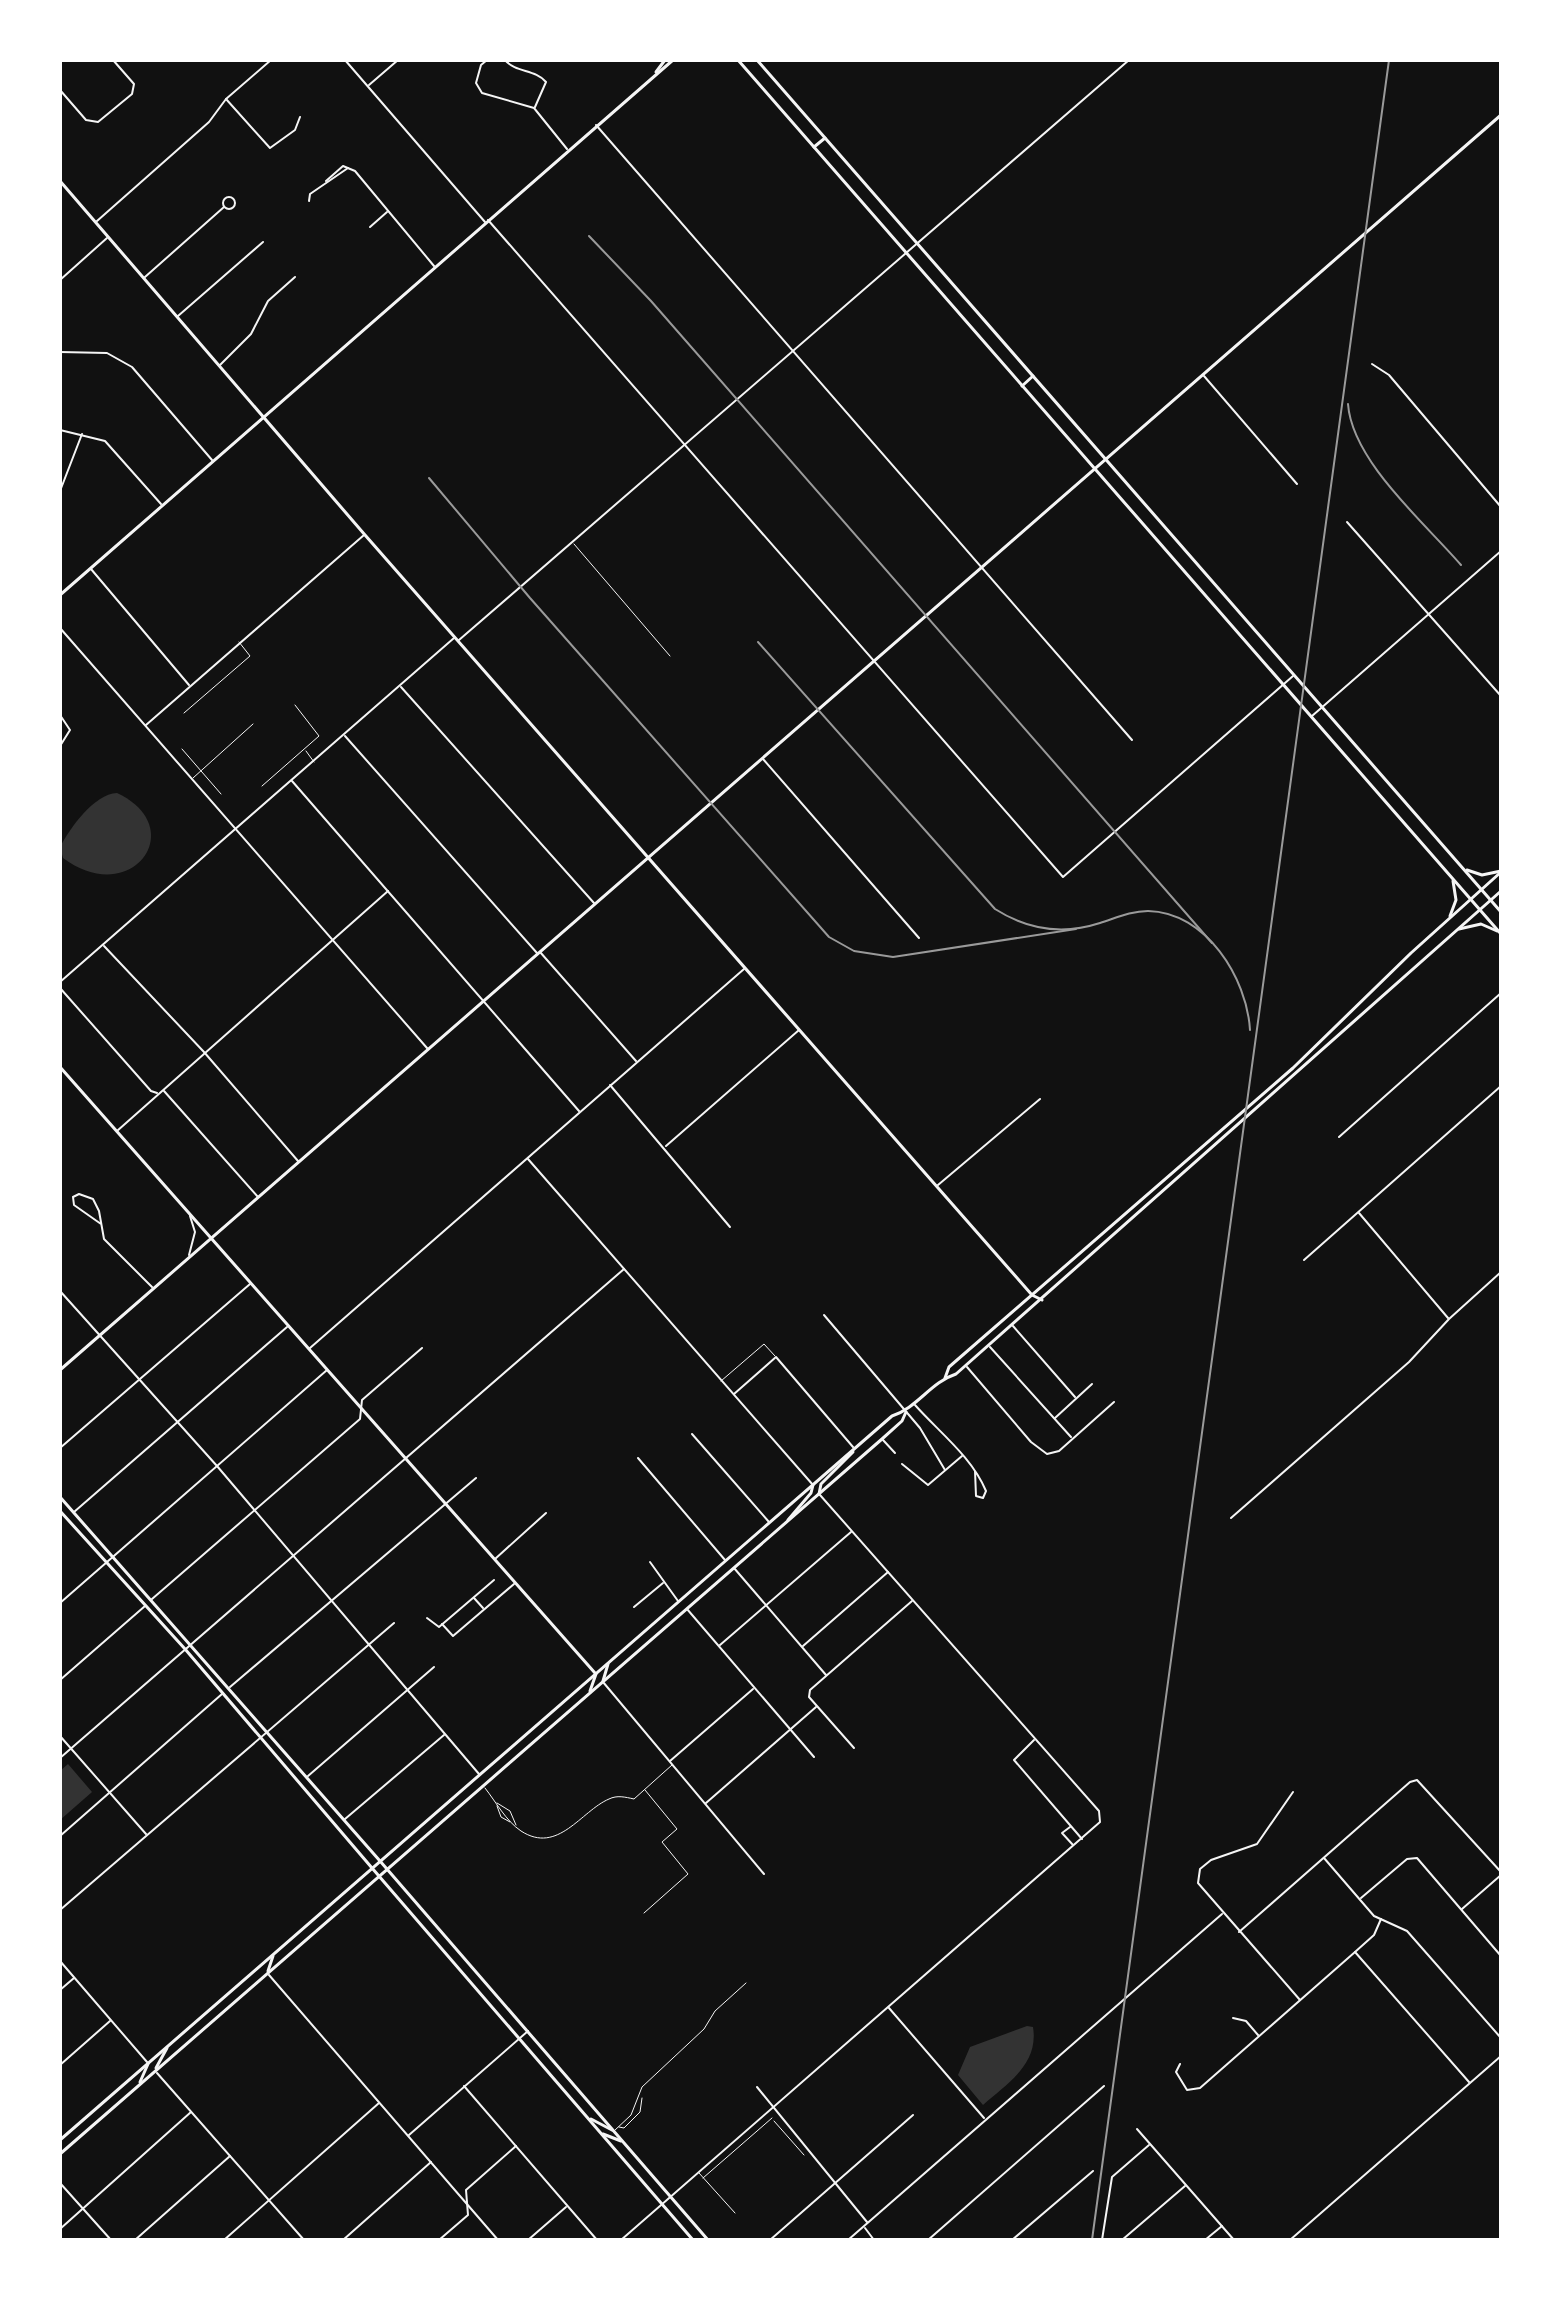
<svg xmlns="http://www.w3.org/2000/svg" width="1561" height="2300" viewBox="0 0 1561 2300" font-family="'IBM Plex Serif',serif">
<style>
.water{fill:#333}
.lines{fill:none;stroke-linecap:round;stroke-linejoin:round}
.service{stroke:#f5f5f5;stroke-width:1}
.minor{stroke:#f5f5f5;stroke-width:2}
.tertiary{stroke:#f5f5f5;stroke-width:3}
.secondary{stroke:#f5f5f5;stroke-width:3}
.primary{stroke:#f5f5f5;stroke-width:3}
.rail{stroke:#9a9a9a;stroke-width:2}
</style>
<rect width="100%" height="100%" fill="#111"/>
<g class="water">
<path d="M 117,793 C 191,828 131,909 63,858 L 60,847 C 70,828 94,794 117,793 Z"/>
<polygon points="68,1764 92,1792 60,1820 60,1771"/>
<path d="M 1027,2026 L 1033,2027 C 1039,2064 1008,2083 983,2105 L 958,2075 L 970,2047 Z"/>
</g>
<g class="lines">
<g class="service">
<polyline points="574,544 670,656"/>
<polyline points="184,713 250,656 239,642"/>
<polyline points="182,749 221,794"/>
<polyline points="306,751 314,762"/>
<polyline points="193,778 253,724"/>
<polyline points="262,786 319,736 295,705"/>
<polyline points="721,1381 764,1344 775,1356"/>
<path d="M 485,1788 C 496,1802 506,1821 521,1831 C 558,1855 581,1811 609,1799 C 617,1795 625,1797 634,1799 L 672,1765"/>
<polyline points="497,1803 510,1811 516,1825"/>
<polyline points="497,1806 501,1817 510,1822"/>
<polyline points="644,1913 688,1874 662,1842 677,1829 645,1790"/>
<polyline points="774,2121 804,2155"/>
<polyline points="619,2127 624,2128 640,2112 642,2098"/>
<polyline points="614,2131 631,2115 642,2087 704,2029 715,2011 746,1983"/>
<polyline points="699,2173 735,2213"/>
<polyline points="703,2178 772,2118"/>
</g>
<g class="minor">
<polyline points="345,60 485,222"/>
<polyline points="487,60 481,65 476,83 482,93 534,108 567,149"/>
<path d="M 505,60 C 516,73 535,69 546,82 L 535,107"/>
<polyline points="369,85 398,60"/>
<polyline points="60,90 86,120 98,122 132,94 134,84 113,60"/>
<polyline points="226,99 270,148 295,130 300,117"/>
<polyline points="596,125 1132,740"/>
<polyline points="326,181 343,166 355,171 434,266"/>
<circle cx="229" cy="203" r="6"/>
<polyline points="309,201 310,194 348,168"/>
<polyline points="488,220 1063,877 1293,676"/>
<polyline points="97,221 209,122 226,99 271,60"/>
<polyline points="370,227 387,212"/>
<polyline points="145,277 224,207"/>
<polyline points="60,280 107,238"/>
<polyline points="178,316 263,242"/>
<polyline points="60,352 107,353 132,367 212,460"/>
<polyline points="1372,364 1389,375 1501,507"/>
<polyline points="220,365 251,334 268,301 295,277"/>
<polyline points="1204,376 1297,484"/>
<polyline points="60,430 105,441 161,504"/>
<polyline points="60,491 82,434"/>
<polyline points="1347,522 1501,696"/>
<polyline points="91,569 189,685"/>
<polyline points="60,628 427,1048"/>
<polyline points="459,640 1129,60"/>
<polyline points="401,687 594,903"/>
<polyline points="60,715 70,730 60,746"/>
<polyline points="1312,716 1501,551"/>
<polyline points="146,725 364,535"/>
<polyline points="345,736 537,953"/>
<polyline points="763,759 919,938"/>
<polyline points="292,781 579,1111"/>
<polyline points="104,946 204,1052 298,1161"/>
<polyline points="540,952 636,1061"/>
<polyline points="60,982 454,638"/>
<polyline points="60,988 151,1091 157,1093"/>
<polyline points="610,1085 730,1227"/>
<polyline points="164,1091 258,1197"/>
<polyline points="117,1131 388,891"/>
<polyline points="1339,1137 1501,993"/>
<polyline points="666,1146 799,1030"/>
<polyline points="528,1159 813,1485"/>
<polyline points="938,1185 1040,1099"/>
<polyline points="1359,1213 1448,1318"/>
<polyline points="101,1224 74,1205 73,1197 79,1194 93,1199 99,1211 104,1239 152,1287"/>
<polyline points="189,1255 195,1232 190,1216"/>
<polyline points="1304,1260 1501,1086"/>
<polyline points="60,1291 217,1466 479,1774"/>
<polyline points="824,1315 920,1428 945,1470"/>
<polyline points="1013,1326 1075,1397"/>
<polyline points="990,1347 1071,1437"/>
<polyline points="310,1348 744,969"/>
<polyline points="967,1367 1031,1442 1047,1454 1059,1451 1114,1402"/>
<polyline points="734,1394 776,1357 853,1447"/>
<path d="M 915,1405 C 939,1432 972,1457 986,1491 L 983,1498 L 976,1496 L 975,1471"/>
<polyline points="1055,1418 1092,1384"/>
<polyline points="692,1434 769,1522"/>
<polyline points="883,1440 895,1453"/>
<polyline points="60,1448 250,1284"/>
<polyline points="638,1458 725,1560"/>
<polyline points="902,1464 928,1485 962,1456"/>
<polyline points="74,1512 287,1327"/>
<polyline points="1231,1518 1409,1362 1449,1319 1501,1272"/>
<polyline points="495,1559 546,1513"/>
<polyline points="650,1562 678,1601"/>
<polyline points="734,1568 826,1675"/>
<polyline points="474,1598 483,1608"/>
<polyline points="152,1599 360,1419 362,1400 422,1348"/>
<polyline points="60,1603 327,1370"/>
<polyline points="634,1607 663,1583"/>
<polyline points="687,1609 814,1757"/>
<polyline points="427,1618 439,1627 494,1580"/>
<polyline points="442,1624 453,1636 514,1584"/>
<polyline points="720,1645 851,1532"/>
<polyline points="803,1646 888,1572"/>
<polyline points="60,1680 145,1606"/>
<polyline points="603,1682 764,1874"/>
<polyline points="230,1687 476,1478"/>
<polyline points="60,1736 146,1834"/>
<polyline points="1034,1740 1014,1760 1082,1839"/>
<polyline points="854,1748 809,1697 810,1690 912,1601"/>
<polyline points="60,1758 624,1269"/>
<polyline points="670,1761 753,1689"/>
<polyline points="308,1776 434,1667"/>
<polyline points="1293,1792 1257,1844 1211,1860 1200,1869 1198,1883 1300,2000"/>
<polyline points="706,1803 816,1707"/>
<polyline points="345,1819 444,1735"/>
<polyline points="1070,1827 1062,1833 1073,1845"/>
<polyline points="60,1836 222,1694"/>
<polyline points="1324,1858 1374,1916 1407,1931 1501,2038"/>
<polyline points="1361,1898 1407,1859 1417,1858 1501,1956"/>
<polyline points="1462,1909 1501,1875"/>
<polyline points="60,1910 394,1623"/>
<polyline points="1239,1932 1410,1782 1417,1780 1501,1872"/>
<polyline points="1355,1952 1469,2082"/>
<polyline points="60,1961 147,2062"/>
<polyline points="269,1975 498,2240"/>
<polyline points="60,1990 74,1978"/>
<polyline points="889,2008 984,2118"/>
<polyline points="1233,2018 1246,2021 1258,2035"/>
<polyline points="1180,2064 1176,2072 1187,2090 1200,2088 1355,1952 1374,1935 1381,1919"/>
<polyline points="60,2065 110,2021"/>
<polyline points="157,2073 304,2240"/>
<polyline points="464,2086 597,2240"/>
<polyline points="757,2087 867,2222"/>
<polyline points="1137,2129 1234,2240"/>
<polyline points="409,2135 528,2031"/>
<polyline points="60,2183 111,2240"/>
<polyline points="865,2228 874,2240"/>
<polyline points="60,2229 191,2112"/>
<polyline points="135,2240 230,2156"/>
<polyline points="224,2240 379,2103"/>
<polyline points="343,2240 431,2162"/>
<polyline points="439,2240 468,2215 466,2190 516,2146"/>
<polyline points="528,2240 566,2207"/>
<polyline points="621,2240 1100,1822 1099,1811 820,1495"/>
<polyline points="770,2240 913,2115"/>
<polyline points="848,2240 1222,1914"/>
<polyline points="928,2240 1104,2086"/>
<polyline points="1012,2240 1093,2171"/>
<polyline points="1102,2240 1112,2177 1149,2145"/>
<polyline points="1122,2240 1185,2186"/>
<polyline points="1205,2240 1222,2226"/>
<polyline points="1290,2240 1501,2056"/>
</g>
<g class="tertiary">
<polyline points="656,72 665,60"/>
<polyline points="60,181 365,535 1032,1295 1042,1300"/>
<polyline points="60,595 673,60"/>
<polyline points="60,1067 595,1673"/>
<polyline points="60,1370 1501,115"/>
</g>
<g class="secondary">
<polyline points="60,1497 380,1861"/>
<polyline points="60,1511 185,1649 372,1868"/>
</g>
<g class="primary">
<polyline points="738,60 1501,934"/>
<polyline points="757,60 1501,912"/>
<polyline points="814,147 825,138"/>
<polyline points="1022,386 1033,376"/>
<polyline points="1467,870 1482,875 1501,871"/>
<polyline points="1450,916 1456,900 1453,881"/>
<polyline points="1459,929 1481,924 1497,931"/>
<polyline points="945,1378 949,1367 1293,1068 1411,953 1501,872"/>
<polyline points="819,1494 821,1484 853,1452"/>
<polyline points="788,1520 811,1493 813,1485"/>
<polyline points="603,1681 608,1664"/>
<polyline points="590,1691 596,1674"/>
<polyline points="380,1861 708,2240"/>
<polyline points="372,1868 693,2240"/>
<polyline points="268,1971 273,1956"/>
<polyline points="156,2068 167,2048"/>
<polyline points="140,2082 148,2064"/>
<polyline points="591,2119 612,2130"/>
<polyline points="603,2134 621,2141"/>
<path d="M 60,2140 L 892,1416 C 917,1408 931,1382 956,1374 L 1501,891"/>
<polyline points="60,2154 882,1439 902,1421 906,1412"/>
</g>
<g class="rail">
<polyline points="589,236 651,301 1212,943"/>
<path d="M 1348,404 C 1352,461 1425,523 1461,565"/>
<polyline points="429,478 530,598 829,937 854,951 893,957 1076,929"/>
<path d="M 758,642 L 995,909 C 1028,930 1063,935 1100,923 C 1116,918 1131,911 1148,911 C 1206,912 1247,978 1250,1030"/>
<polyline points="1092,2240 1389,60"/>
</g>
</g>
<rect width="1561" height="2300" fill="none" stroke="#ffffff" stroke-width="124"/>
</svg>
